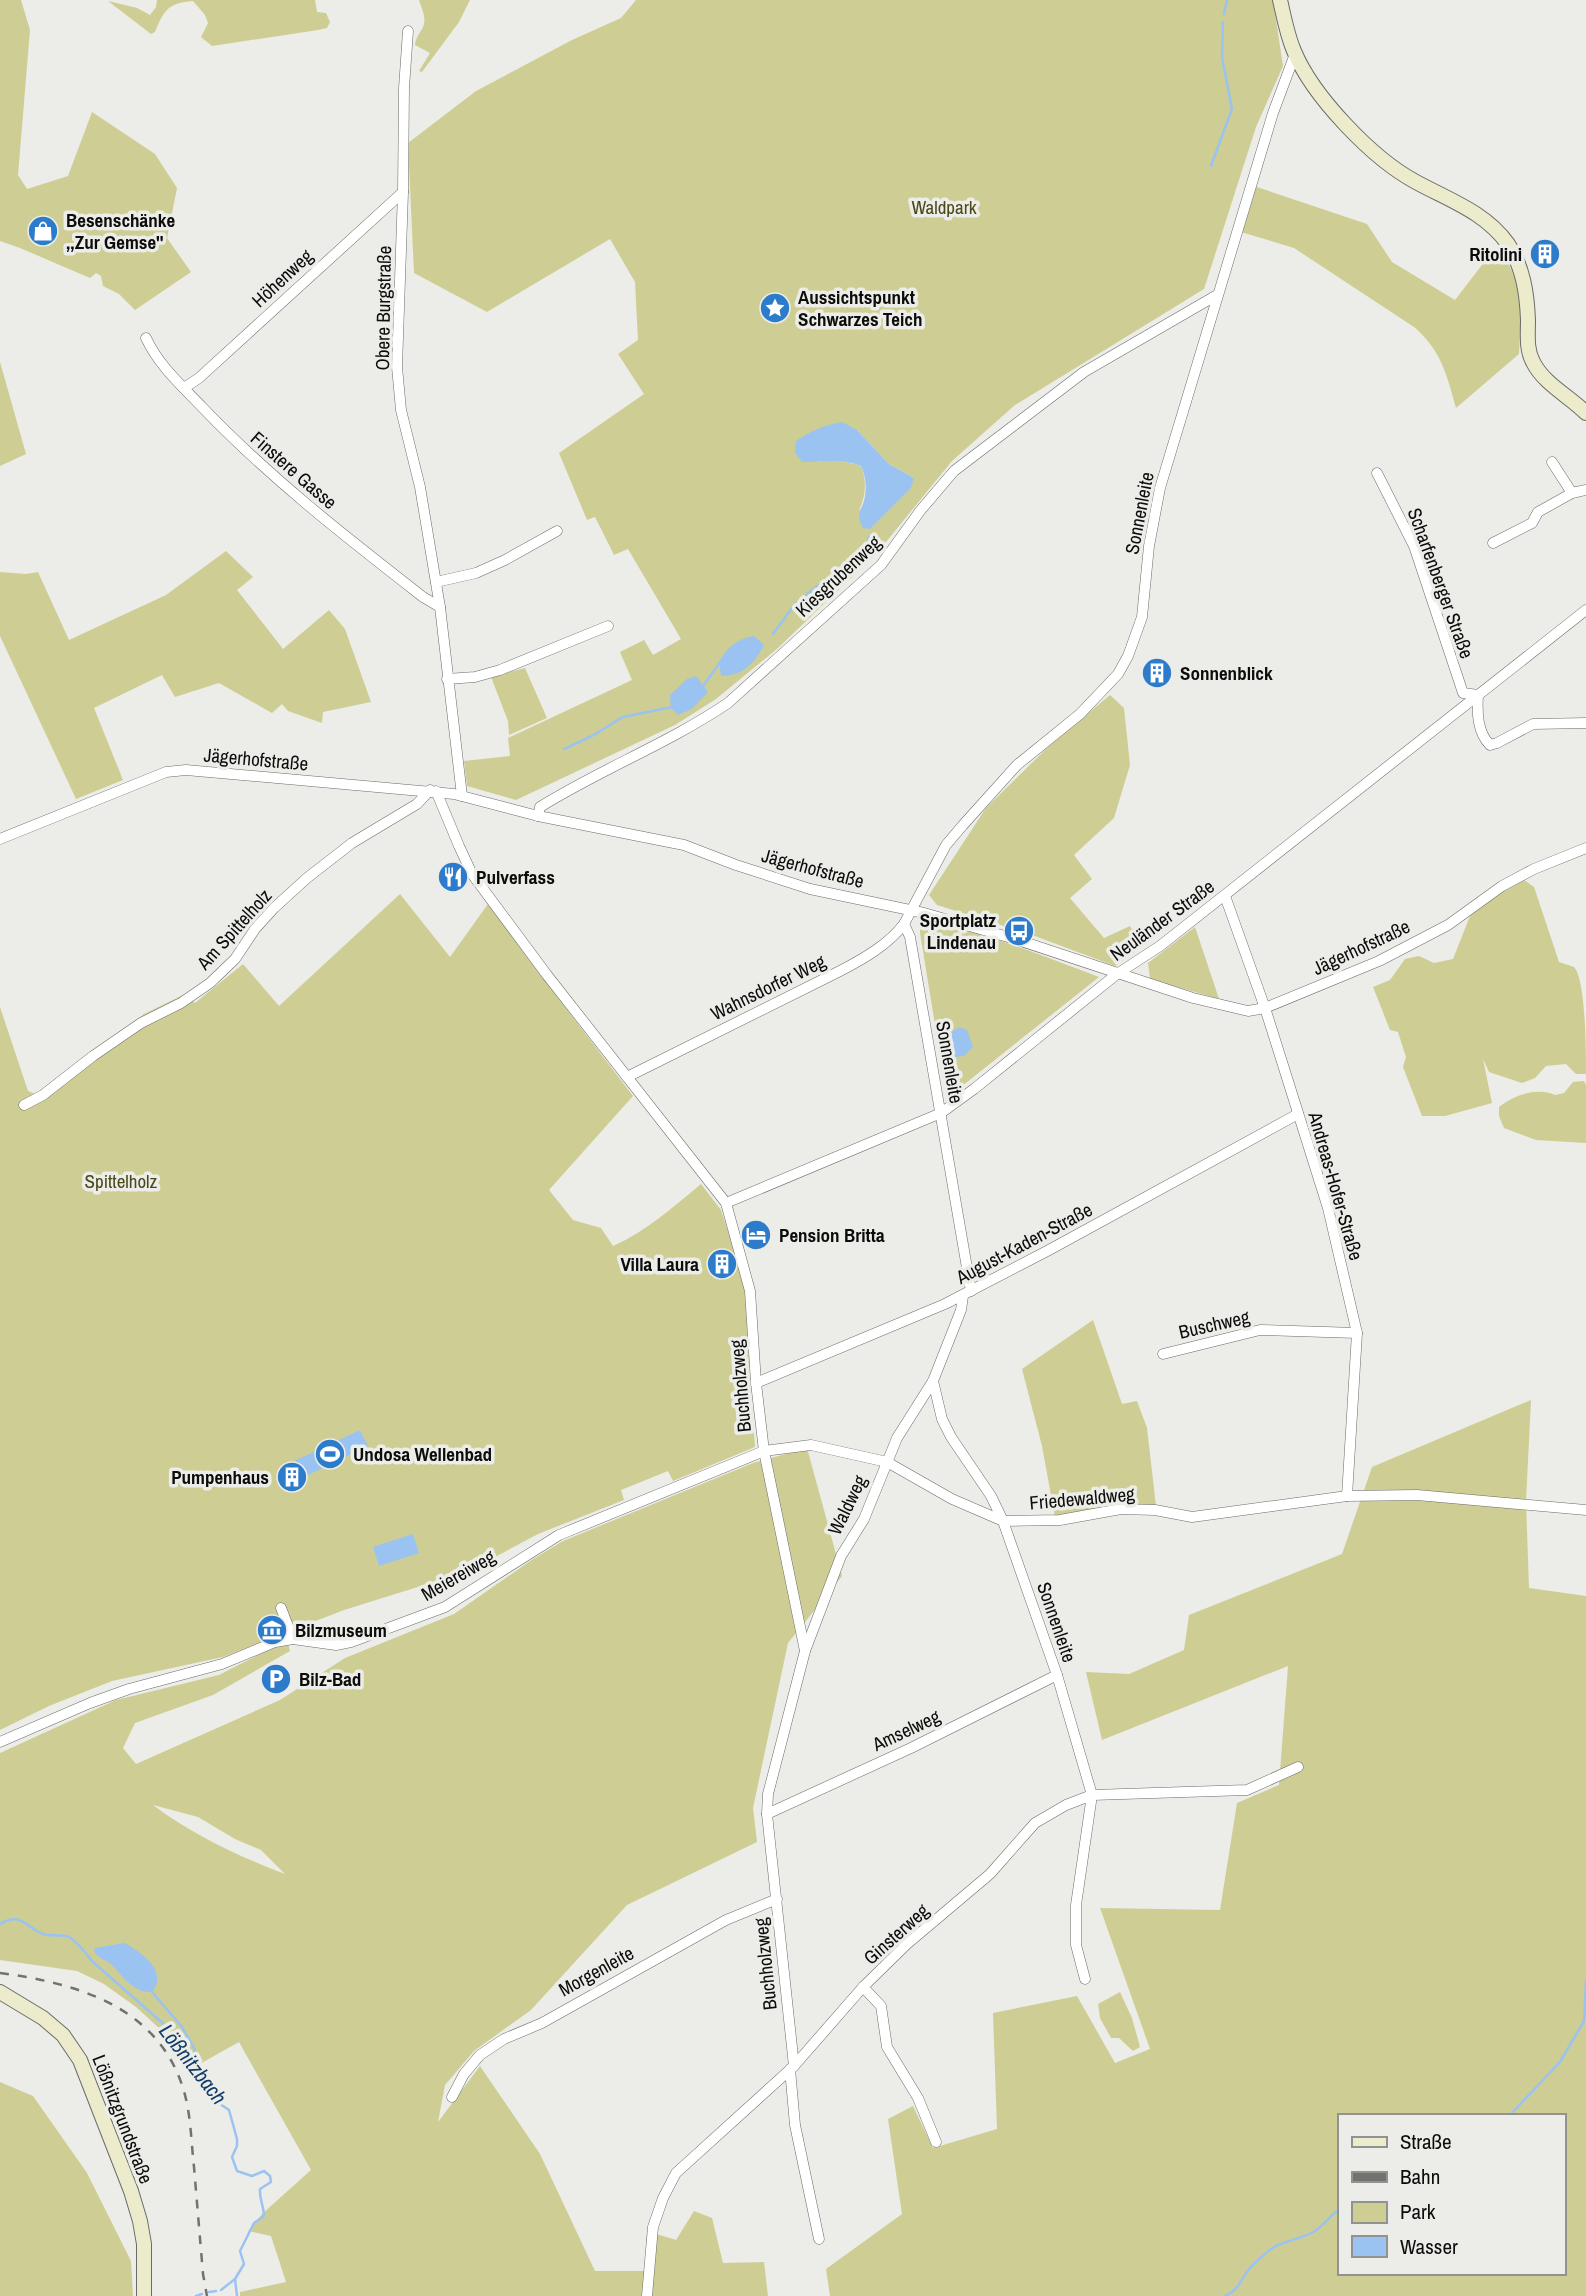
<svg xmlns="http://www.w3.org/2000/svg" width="1586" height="2296" viewBox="0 0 1586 2296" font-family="'Archivo Narrow',sans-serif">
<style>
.green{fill:#cece94;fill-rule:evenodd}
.water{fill:#9ac3f2}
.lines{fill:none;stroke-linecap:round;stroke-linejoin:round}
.stream{stroke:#9ac3f2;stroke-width:2.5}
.street-casing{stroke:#6b6b69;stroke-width:11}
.secondary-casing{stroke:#6b6b69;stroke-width:16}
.street{stroke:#fff;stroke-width:10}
.secondary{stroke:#ececcc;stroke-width:14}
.rail{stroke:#727270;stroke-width:2.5;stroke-dasharray:9 9;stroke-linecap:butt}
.labels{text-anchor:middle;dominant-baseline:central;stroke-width:7;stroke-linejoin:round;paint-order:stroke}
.park-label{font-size:19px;fill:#494819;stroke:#ecece9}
.poi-label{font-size:19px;font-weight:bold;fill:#0c0c0b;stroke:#ecece9;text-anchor:start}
.street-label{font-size:19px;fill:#0c0c0b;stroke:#ecece9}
.water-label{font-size:21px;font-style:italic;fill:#113c67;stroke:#ecece9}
</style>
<rect width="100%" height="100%" fill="#ecece9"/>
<g class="green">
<path d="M 0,0 L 21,0 L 30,30 L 18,175 L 27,189 L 68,176 L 92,112 L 155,154 L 177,188 L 167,238 L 191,272 L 135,310 L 119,294 L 103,286 L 101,276 L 96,273 L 90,278 L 20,248 L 0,241 ZM 49,216 L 50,223 L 54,225 L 57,234 L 38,239 L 32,228 L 39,225 L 38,220 Z"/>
<path d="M 157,0 L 315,0 L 317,12 L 326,13 L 330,22 L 327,28 L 318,30 L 212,46 L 201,37 L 208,23 L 205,15 L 193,1 C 168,3 164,10 155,32 L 151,34 L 108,1 L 137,8 L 150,15 L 156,7 Z"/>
<path d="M 419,0 L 470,0 L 459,22 L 422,72 L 419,71 L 430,53 L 415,45 C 416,35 422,32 424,24 C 426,16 421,7 419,0 Z"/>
<path d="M 636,0 L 1273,0 L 1283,66 L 1256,127 L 1204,289 L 1015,405 L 952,461 L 877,553 L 778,648 L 716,699 L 675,725 L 516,800 L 467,786 L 464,761 L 510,756 L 508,738 L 632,680 L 620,652 L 644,640 L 653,655 L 681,639 L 628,549 L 614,555 L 595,517 L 587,520 L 559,453 L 644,394 L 618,354 L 638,340 L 635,282 L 610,239 L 487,312 L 414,273 L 408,143 L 476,91 L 572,40 L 621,18 ZM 857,430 L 889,464 L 914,478 L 859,510 C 866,497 867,481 861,466 C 846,461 833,459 817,462 Z"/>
<path d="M 1254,186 L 1367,224 L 1392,262 L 1455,300 L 1495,248 L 1504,254 L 1522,293 L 1519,354 L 1456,408 C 1447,375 1441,350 1414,327 L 1294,248 L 1241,232 Z"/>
<polygon points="0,362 26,454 0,466"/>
<polygon points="226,551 253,577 237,590 283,649 329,610 345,629 371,702 323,712 322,723 288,711 282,704 272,713 219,683 175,697 162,675 94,708 123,780 76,799 0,636 0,572 26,574 38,572 69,640 166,595"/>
<polygon points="525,668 547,718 509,735 508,721 491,677"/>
<polygon points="1110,695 1124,708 1130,765 1114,818 1074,855 1092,879 1070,898 1104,938 1130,926 1143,946 1115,966 1032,935 937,905 929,895 986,808 1047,748"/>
<path d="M 1524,880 L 1534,887 L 1559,962 C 1563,964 1570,965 1574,967 C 1586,980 1586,1052 1586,1074 L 1576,1074 L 1566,1064 L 1546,1066 L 1535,1078 L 1522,1083 L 1489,1072 L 1483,1059 L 1492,1103 L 1445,1116 L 1422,1116 L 1403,1067 L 1406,1057 L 1398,1032 L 1390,1030 L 1373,987 L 1390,980 L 1405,959 L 1419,956 L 1434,963 L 1453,959 L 1470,916 L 1490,899 Z"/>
<path d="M 400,894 L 450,957 L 488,904 L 526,956 L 633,1096 L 549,1190 L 573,1220 L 601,1228 L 613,1246 C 647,1231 673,1207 701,1184 L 721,1210 L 746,1286 L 749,1369 L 755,1447 L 673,1481 L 668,1471 L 621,1490 L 624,1500 L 538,1534 L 469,1571 L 344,1610 L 223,1657 L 112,1681 L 49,1706 L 0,1730 L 0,1007 L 28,1091 L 35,1094 L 144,1014 L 185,994 L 195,1003 L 243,964 L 279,1006 ZM 359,1430 L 367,1446 L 300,1478 Z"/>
<path d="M 920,922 C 977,928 1045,957 1099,977 L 947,1098 L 920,933 Z"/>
<polygon points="1195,927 1219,999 1150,979 1148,963"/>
<path d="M 1584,1081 L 1586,1085 L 1586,1143 L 1536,1140 L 1504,1128 L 1499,1116 L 1499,1107 C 1514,1095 1537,1087 1555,1095 L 1564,1093 L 1573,1082 Z"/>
<polygon points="1093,1320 1122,1404 1137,1401 1147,1428 1156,1506 1055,1517 1042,1446 1022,1369"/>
<path d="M 1531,1400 L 1526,1501 L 1529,1588 L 1586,1596 L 1586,2296 L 830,2296 L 826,2269 L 902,2214 L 888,2119 L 913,2106 L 933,2148 L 997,2129 L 993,2013 L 1077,1996 L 1115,2063 L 1150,2049 L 1100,1908 L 1220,1910 L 1237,1803 L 1279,1785 L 1288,1666 L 1102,1740 L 1086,1672 L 1129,1674 L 1184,1650 L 1189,1615 L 1342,1554 L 1372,1467 ZM 1339,2116 L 1563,2116 L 1563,2273 L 1339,2273 Z"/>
<path d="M 807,1448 L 842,1576 L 788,1643 L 753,1808 L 757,1842 L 627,1905 L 531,2010 L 474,2051 L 445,2085 L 438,2122 L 480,2066 L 540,2154 L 595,2271 L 645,2271 L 647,2231 L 676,2240 L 694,2211 L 712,2218 L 723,2263 L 764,2262 L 768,2296 L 240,2296 L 240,2292 L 286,2282 L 271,2236 L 248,2231 L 262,2214 L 311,2170 L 239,2042 L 189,2070 L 160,2029 L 136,2007 L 104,1984 L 77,1971 L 0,1960 L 0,1753 L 116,1700 L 219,1675 L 281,1643 L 288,1643 L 290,1651 L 213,1695 L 135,1723 L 123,1748 L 136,1764 L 280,1700 L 345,1658 L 454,1614 L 533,1559 L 563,1541 L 753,1463 ZM 153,1805 L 198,1817 L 235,1839 L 261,1850 L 285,1874 C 238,1856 193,1835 153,1805 Z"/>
<polygon points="1120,1992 1132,2018 1140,2047 1133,2051 1119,2038 1111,2038 1100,2018 1098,2004"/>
<polygon points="0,2082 33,2096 87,2173 131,2261 133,2296 0,2296"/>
</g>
<g class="water">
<path d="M 842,422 L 857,430 L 889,464 L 914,478 L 911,488 L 870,529 L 863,528 C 856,516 860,512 864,501 C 867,489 866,477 861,466 C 841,458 823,462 802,462 L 795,453 L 796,441 C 813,430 822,426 842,422 Z"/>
<path d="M 754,636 L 764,645 C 753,665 744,675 721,676 L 719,662 C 727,647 737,639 754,636 Z"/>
<polygon points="696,676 708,692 692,709 678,715 671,708 670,695 687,679"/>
<polygon points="959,1027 967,1030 973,1047 964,1056 954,1057 949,1047 947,1035"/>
<polygon points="360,1430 368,1446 300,1479 292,1462"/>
<polygon points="413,1534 419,1553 379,1566 373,1547"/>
<path d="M 124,1943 C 141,1951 169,1972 152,1992 C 133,1993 123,1976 111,1964 C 105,1959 98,1959 94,1951 L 95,1948 Z"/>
</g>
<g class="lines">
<g class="stream">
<polyline points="1224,14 1227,0"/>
<polyline points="1211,166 1232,109 1222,57 1223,22"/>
<polyline points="773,634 795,604 829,577 853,562 866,547 869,537"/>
<polyline points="701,689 721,661"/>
<polyline points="564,749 592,736 623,717 672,707"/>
<path d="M 0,1924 C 22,1910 27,1930 46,1935 C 53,1936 63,1934 69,1937 C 78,1942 86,1954 93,1962 L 167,2027 L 180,2049 L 208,2082 L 217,2102 L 229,2110 L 237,2139 L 237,2146 L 232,2157 L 237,2171 L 252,2176 L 264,2171 L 270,2176 L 271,2182 L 260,2189 C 259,2199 264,2206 264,2216 L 254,2223 L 240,2251 L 244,2264 L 235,2279 L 237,2296"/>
<polyline points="152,1992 182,2027 195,2050 192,2061"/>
<polyline points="1509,2116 1560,2062 1584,2021 1586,1980"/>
<polyline points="221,2290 235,2279"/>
<polyline points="209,2292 216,2291"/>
<polyline points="196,2296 202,2294"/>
<path d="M 1225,2296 C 1239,2291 1241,2278 1250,2268 C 1255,2263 1269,2250 1274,2247 C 1287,2240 1302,2239 1315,2231 C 1323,2226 1330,2216 1339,2209"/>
</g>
<g class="street-casing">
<g id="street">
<polyline points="408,31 404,88 403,192 397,367 401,410 420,487 440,607 462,796"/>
<path d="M 146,338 C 159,366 182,386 203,408 C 270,478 346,537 423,597 L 440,607"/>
<polyline points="184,388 199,378 403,192"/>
<polyline points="1552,462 1572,493"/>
<path d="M 1377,473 L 1414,546 L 1463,693 L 1478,695 C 1477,712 1477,732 1490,745 L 1497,743 L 1533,724 L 1586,723"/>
<polyline points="1493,543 1532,523 1538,512 1572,493 1586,490"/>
<polyline points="436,582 476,573 505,560 557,531"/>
<polyline points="447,679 475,677 500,670 608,626"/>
<polyline points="436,791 459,846 472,874 547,975 726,1203 750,1291 756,1383 764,1451 805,1651 768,1794 767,1814 794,2066"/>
<path d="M 538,816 L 540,807 C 601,769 669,743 728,703 L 881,565 L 920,511 L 954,471 L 1084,372 L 1217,295"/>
<polyline points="0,839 166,772 186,770 454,794 538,816 684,845 736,865 810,889 924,913 1015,939 1193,998 1248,1011 1265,1008 1379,961 1448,925 1502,886 1534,869 1586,848"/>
<polyline points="1225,896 1265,1008 1328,1208 1357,1333 1347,1496"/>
<polyline points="904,924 910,937 971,1291"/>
<path d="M 627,1077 L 840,971 C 863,959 888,945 904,924 L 946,845 L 963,825 L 1017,765 L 1080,714 L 1118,674 L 1128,656 L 1142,617 L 1149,546 L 1160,488 L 1273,113 L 1295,54"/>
<polyline points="24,1105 43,1095 93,1056 141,1023 181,1003 210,983 235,959 255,929 274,908 307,878 352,843 417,804 430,790"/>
<polyline points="726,1203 941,1113 974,1089 1117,974 1160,946 1586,610"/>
<polyline points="963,1296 961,1310 933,1381 942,1419 951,1437 991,1496 1003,1521 1057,1675 1092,1795 1076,1905 1076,1945 1085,1979"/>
<polyline points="1163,1354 1260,1330 1357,1333"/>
<polyline points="756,1383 945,1304 1049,1250 1298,1114"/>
<polyline points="281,1608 293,1639"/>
<polyline points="805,1651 841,1556 864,1519 897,1438 933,1381"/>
<polyline points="0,1742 90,1703 129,1689 222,1664 275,1642 293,1639 336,1645 351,1642 445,1607 559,1535 764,1451 811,1445 887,1462 952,1499 1003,1521 1060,1520 1121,1509 1155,1510 1192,1517 1347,1496 1417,1495 1586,1510"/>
<polyline points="767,1814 911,1748 1057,1675"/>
<polyline points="863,1987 881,2006 887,2047 918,2098 936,2142"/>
<polyline points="790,2069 795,2125 819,2239"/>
<polyline points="452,2097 464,2074 480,2055 504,2039 542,2023 726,1920 777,1899"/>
<polyline points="647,2296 653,2227 663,2198 676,2173 794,2066 863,1987 907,1944 990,1874 1035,1823 1066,1805 1092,1795 1247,1790 1298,1767"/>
</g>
</g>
<g class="secondary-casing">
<g id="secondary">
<path d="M 1280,0 C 1284,17 1287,35 1294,51 C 1313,97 1373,159 1416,182 C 1449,200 1485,212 1508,244 C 1523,267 1527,293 1528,320 C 1528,334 1526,349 1533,362 C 1544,384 1569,396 1586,413"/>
<polyline points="0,1992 43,2018 63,2035 80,2060 131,2191 140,2221 144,2244 144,2296"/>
</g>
</g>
<use href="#street" class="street"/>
<use href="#secondary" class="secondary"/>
<path class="rail" d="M 0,1973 C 76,1983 157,2006 183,2088 C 191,2113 191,2141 194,2167 C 197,2203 200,2238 203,2274 L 207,2296"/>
</g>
<defs>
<g id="shop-disc" transform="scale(1.575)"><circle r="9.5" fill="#2d7ccb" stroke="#ecece9"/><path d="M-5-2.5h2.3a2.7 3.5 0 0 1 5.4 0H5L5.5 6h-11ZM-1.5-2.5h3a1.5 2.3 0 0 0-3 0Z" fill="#fff"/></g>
<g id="building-disc" transform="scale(1.575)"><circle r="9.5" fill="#2d7ccb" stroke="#ecece9"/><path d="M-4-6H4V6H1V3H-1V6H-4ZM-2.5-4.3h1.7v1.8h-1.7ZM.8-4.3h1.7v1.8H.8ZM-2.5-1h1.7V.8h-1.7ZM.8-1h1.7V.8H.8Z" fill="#fff"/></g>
<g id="sight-disc" transform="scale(1.575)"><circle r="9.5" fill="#2d7ccb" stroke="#ecece9"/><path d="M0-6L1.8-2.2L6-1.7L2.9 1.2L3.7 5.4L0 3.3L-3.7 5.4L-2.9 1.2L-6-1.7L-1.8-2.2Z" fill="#fff"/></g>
<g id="restaurant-disc" transform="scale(1.575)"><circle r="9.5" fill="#2d7ccb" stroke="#ecece9"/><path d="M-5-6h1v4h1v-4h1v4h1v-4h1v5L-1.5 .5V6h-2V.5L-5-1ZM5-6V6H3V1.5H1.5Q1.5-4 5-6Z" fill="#fff"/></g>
<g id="bus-disc" transform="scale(1.575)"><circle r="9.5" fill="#2d7ccb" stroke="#ecece9"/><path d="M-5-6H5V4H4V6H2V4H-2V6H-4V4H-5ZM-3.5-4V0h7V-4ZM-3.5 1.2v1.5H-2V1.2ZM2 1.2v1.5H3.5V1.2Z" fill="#fff"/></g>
<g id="hotel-disc" transform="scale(1.575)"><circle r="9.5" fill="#2d7ccb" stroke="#ecece9"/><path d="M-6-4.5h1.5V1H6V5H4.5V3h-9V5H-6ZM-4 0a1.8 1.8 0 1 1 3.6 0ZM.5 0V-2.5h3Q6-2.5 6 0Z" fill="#fff"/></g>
<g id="stadium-disc" transform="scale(1.575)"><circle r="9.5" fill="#2d7ccb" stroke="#ecece9"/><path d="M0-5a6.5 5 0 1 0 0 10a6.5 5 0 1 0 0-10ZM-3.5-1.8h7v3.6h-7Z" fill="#fff"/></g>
<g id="museum-disc" transform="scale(1.575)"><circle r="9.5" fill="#2d7ccb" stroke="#ecece9"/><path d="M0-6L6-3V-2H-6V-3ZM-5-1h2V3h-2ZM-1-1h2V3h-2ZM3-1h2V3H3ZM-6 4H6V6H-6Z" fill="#fff"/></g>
<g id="parking-disc" transform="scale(1.575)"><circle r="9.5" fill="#2d7ccb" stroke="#ecece9"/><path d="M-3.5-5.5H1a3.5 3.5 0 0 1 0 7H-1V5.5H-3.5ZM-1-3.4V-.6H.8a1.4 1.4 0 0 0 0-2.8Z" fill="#fff"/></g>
</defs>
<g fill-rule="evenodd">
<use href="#shop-disc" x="43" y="231"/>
<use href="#building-disc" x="1545" y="254"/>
<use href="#sight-disc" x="775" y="308"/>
<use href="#building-disc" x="1157" y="673"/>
<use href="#restaurant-disc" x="453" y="877"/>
<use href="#bus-disc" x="1019" y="931"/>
<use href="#hotel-disc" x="756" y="1235"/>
<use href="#building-disc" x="722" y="1264"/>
<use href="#stadium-disc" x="330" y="1454"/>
<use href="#building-disc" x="292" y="1477"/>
<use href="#museum-disc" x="272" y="1630"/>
<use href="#parking-disc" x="276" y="1679"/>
</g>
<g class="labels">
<g class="park-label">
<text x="944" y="207">Waldpark</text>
<text x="121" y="1181">Spittelholz</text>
</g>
<g class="poi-label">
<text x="66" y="220">Besenschänke<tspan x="66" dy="22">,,Zur Gemse''</tspan></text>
<text x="1522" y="254" text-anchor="end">Ritolini</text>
<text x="798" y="297">Aussichtspunkt<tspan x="798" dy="22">Schwarzes Teich</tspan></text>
<text x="1180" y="673">Sonnenblick</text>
<text x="476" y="877">Pulverfass</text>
<text x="996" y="920" text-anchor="end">Sportplatz<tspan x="996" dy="22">Lindenau</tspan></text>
<text x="779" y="1235">Pension Britta</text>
<text x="699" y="1264" text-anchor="end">Villa Laura</text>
<text x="353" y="1454">Undosa Wellenbad</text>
<text x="269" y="1477" text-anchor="end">Pumpenhaus</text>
<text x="295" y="1630">Bilzmuseum</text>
<text x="299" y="1679">Bilz-Bad</text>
</g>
<g class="street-label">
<text transform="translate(282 278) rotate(-43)">Höhenweg</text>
<text transform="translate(383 308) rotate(-89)">Obere Burgstraße</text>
<text transform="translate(294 470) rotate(41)">Finstere Gasse</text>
<text transform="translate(1139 513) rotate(-79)">Sonnenleite</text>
<text transform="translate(838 576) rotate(-43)">Kiesgrubenweg</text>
<text transform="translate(1441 583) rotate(70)">Scharfenberger Straße</text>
<text transform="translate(256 759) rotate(5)">Jägerhofstraße</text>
<text transform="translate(813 868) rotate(15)">Jägerhofstraße</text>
<text transform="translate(1162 920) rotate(-36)">Neuländer Straße</text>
<text transform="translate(234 929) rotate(-48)">Am Spittelholz</text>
<text transform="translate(1361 947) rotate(-25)">Jägerhofstraße</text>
<text transform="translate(768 987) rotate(-26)">Wahnsdorfer Weg</text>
<text transform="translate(950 1062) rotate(80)">Sonnenleite</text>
<text transform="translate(1336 1186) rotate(74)">Andreas-Hofer-Straße</text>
<text transform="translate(1024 1243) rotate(-28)">August-Kaden-Straße</text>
<text transform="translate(1214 1324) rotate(-13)">Buschweg</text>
<text transform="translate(740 1386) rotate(-95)">Buchholzweg</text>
<text transform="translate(1082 1498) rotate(-5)">Friedewaldweg</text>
<text transform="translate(847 1505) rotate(-64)">Waldweg</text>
<text transform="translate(458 1575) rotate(-30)">Meiereiweg</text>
<text transform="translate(1057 1622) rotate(71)">Sonnenleite</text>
<text transform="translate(906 1730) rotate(-25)">Amselweg</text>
<text transform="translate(896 1934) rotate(-42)">Ginsterweg</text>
<text transform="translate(765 1964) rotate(-96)">Buchholzweg</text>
<text transform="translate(596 1971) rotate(-29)">Morgenleite</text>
<text transform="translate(123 2119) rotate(69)">Lößnitzgrundstraße</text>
</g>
<g class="water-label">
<text transform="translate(193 2064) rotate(52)">Lößnitzbach</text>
</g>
</g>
<rect x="1338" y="2114" width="228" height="161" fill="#ecece9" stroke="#929290" stroke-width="2"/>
<rect x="1352" y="2137" width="35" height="10" fill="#ececcc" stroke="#929290" stroke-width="2"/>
<text x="1400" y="2149" font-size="21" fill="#0c0c0b">Straße</text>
<rect x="1352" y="2172" width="35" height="10" fill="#727270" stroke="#929290" stroke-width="2"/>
<text x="1400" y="2184" font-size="21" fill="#0c0c0b">Bahn</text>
<rect x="1352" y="2202" width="35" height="21" fill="#cece94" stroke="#929290" stroke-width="2"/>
<text x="1400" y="2219" font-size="21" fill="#0c0c0b">Park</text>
<rect x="1352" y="2236" width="35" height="21" fill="#9ac3f2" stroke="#929290" stroke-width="2"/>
<text x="1400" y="2254" font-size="21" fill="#0c0c0b">Wasser</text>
</svg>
